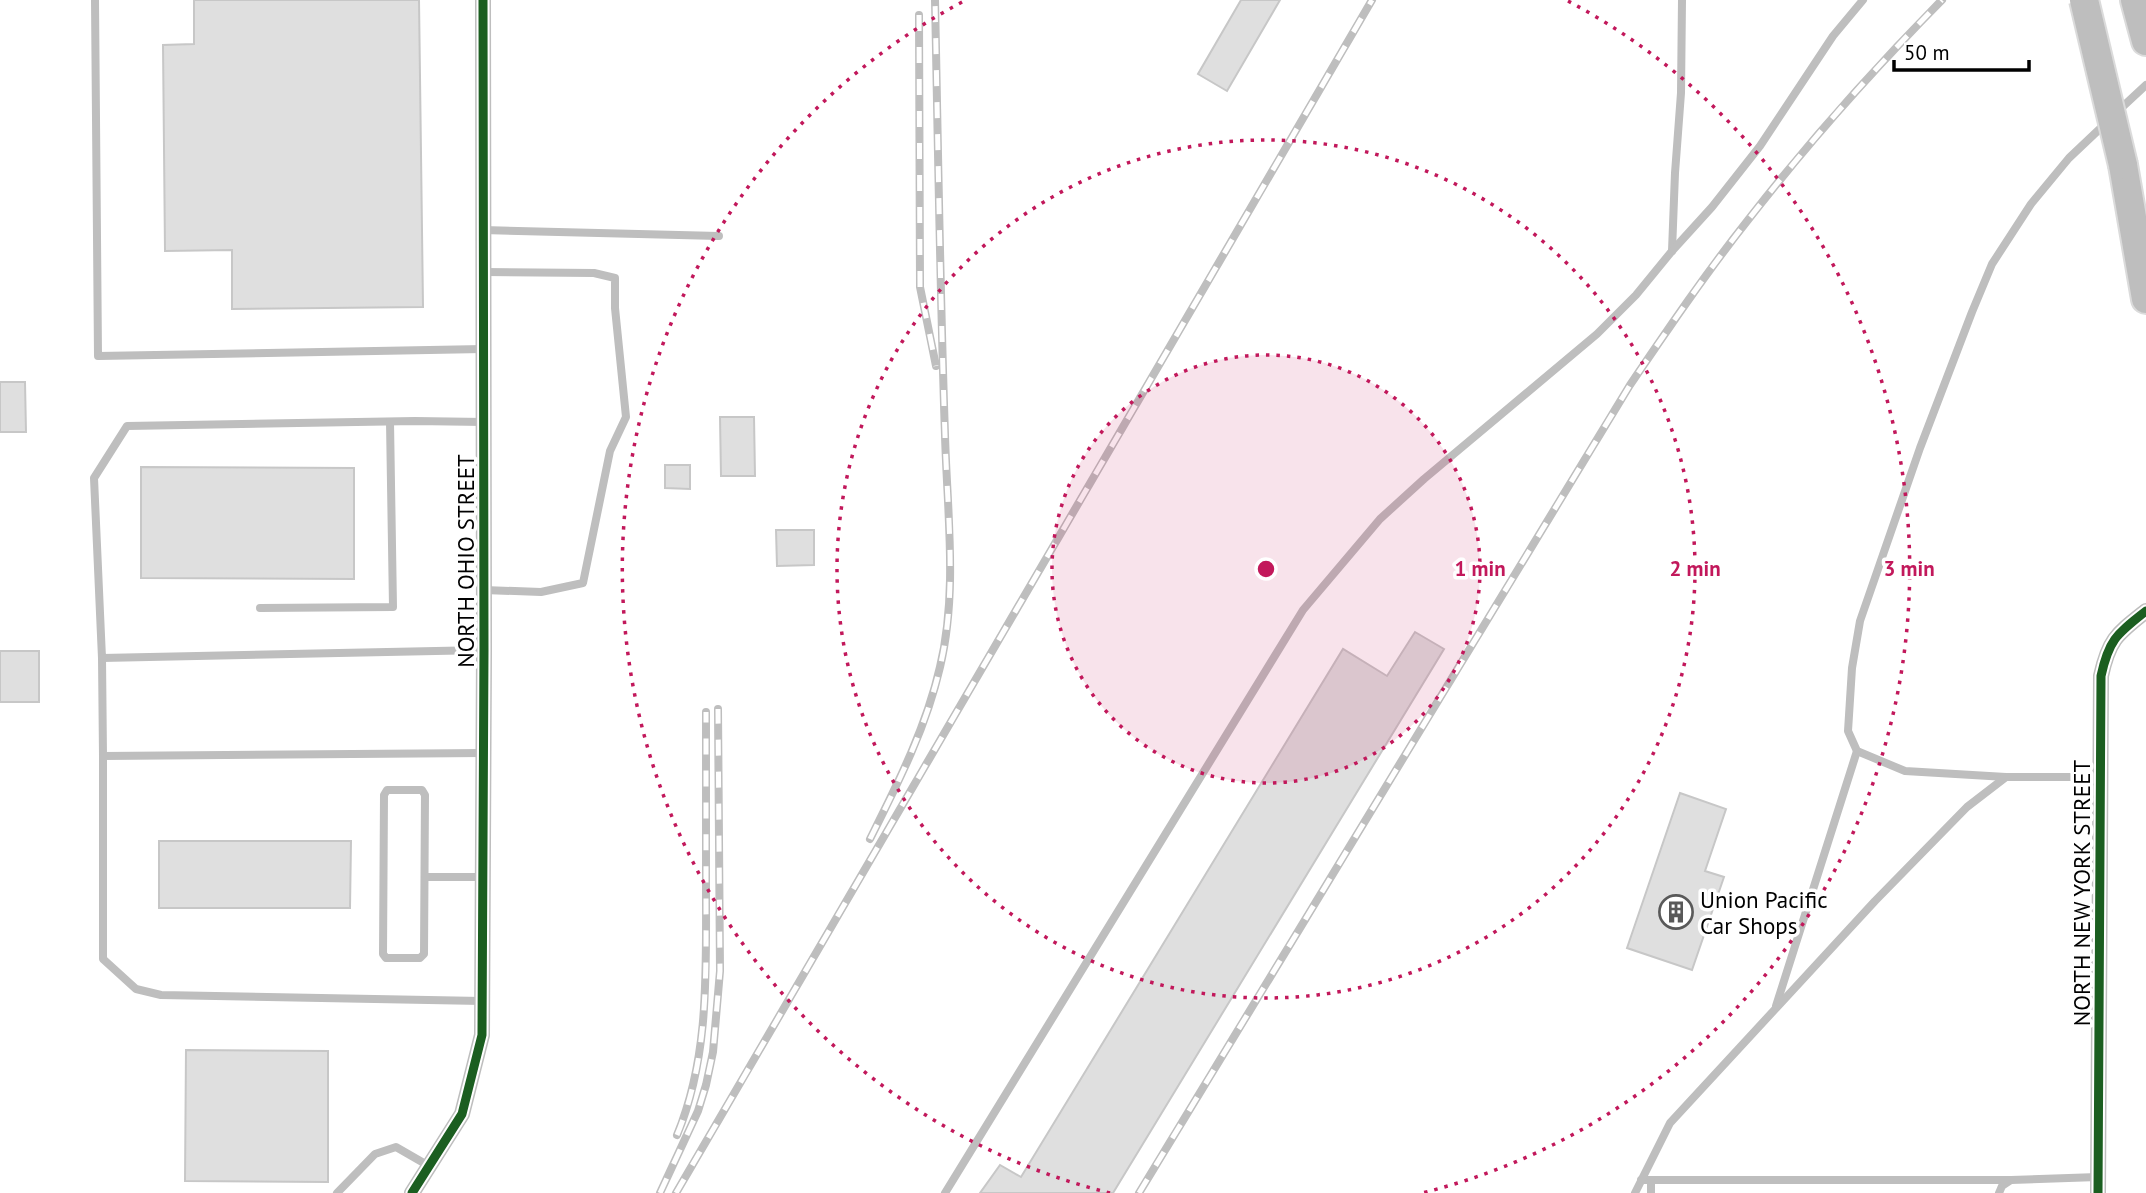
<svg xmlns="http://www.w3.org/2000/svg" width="2146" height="1193" viewBox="0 0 2146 1193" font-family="'PT Sans',sans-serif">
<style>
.building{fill:#dfdfdf;stroke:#c7c7c7;stroke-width:2}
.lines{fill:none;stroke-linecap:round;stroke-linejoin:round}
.motorway-casing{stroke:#dbdbdb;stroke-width:32}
.service{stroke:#bebebe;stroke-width:8}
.minor{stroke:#bebebe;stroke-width:16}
.motorway{stroke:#bebebe;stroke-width:28}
.rail-casing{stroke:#bebebe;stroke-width:8}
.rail{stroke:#fff;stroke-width:5;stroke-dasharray:16;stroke-linecap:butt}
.motorway-bridge-casing{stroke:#dbdbdb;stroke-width:32;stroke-linecap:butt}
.motorway-bridge{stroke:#bebebe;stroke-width:28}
.cycleway-casing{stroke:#fff;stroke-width:13}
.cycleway{stroke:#1b5e20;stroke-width:9}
.ring{fill:none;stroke:#c2185b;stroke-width:3.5;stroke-dasharray:3.5 7}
.labels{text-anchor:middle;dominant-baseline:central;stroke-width:7;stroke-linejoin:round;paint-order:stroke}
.street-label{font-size:23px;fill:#000;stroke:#fff}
.poi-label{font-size:23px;fill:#000;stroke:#fff;text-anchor:start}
.centre{fill:#c2185b;stroke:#fff;stroke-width:3.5}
.ring-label{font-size:21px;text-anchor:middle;font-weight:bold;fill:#c2185b;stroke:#fff;stroke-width:7;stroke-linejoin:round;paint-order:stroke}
</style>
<rect width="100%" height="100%" fill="#fff"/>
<g class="building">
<polygon points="194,0 419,0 423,307 232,309 232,250 165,251 163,45 194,44"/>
<polygon points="1241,0 1280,0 1227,91 1198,74"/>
<polygon points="0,382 25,382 26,432 0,432"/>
<polygon points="720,417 754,417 755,476 721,476"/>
<polygon points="665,465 690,465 690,489 665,488"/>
<polygon points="141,467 354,468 354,579 141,578"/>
<polygon points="776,530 814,530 814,565 777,566"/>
<polygon points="1415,632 1444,649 1113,1193 980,1193 1000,1165 1021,1177 1343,649 1387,676"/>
<rect x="0" y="651" width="39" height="51"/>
<polygon points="1680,793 1726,809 1705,871 1724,877 1692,970 1627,948"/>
<polygon points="159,841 351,841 350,908 159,908"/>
<polygon points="186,1050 328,1051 328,1182 185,1181"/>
</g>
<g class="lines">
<g class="motorway-casing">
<g id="motorway">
<polyline points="2135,0 2146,41"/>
<polyline points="2123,165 2146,299"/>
</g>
</g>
<g class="service">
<polyline points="95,0 98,356 483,349"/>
<polyline points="2118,111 2146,85"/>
<polyline points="483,230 719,236"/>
<polyline points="1672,251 1675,173 1681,93 1682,0"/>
<polyline points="484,272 594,273 615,278 615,308 626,417 610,451 583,583 541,592 484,590"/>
<polyline points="484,422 415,421 127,426 94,478 102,658 484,650"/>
<polyline points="260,608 393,607 390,422"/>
<polyline points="102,658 103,756"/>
<polyline points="2006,777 1905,771 1857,751 1848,731 1852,668 1860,621 1920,448 1972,312 1992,264 2031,204 2069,158 2106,123"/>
<polygon points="387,790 422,790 425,795 424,954 420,958 386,958 383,954 384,795"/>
<polyline points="425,877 483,877"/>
<polyline points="482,1001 161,995 136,989 103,959 103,756 484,753"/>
<polyline points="1776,1006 1857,751"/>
<polyline points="1641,1180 2011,1180"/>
<polyline points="337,1193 375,1154 396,1147 429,1166"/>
<polyline points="945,1193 1303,610 1380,519 1424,479 1597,334 1636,295 1672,251 1712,207 1760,146 1833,36 1863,0"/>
<polyline points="1635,1193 1670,1123 1875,901 1967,807 2006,777 2101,777"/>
<polyline points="1651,1193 1651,1180"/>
<polyline points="1999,1193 2002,1186 2011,1180 2098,1177"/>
</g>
<g class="minor">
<polyline points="412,1193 462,1114 482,1035 484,650 483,0"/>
<path d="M 2098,1193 L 2101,676 C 2109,639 2117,634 2146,611"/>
</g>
<use href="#motorway" class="motorway"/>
<g class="rail-casing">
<g id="rail">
<polyline points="919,15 920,287 936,366"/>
<path d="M 870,839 C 898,783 926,728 940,667 C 958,592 947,511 945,435 C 940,290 938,145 935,0"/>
<path d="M 677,1135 C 709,1058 706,974 706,893 C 706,832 706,772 706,712"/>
<polyline points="660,1193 698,1111 706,1085 713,1052 720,971 718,709"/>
<polyline points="676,1193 1372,0"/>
<path d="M 1139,1193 L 1630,385 C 1668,329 1706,273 1748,220 C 1808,143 1873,70 1942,0"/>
</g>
</g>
<use href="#rail" class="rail"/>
<g class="motorway-bridge-casing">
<polyline id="motorway-bridge" points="2084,0 2123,165"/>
</g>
<use href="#motorway-bridge" class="motorway-bridge"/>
<g class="cycleway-casing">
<g id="cycleway">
<polyline points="412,1193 462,1114 482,1035 484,650 483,0"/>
<path d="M 2098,1193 L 2101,676 C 2109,639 2117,634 2146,611"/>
</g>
</g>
<use href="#cycleway" class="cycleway"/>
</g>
<circle cx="1266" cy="569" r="214" fill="#c2185b" fill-opacity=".12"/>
<g class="ring">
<circle cx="1266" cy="569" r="214"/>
<circle cx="1266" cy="569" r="429"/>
<path d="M1110 1193A643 643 0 0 1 964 1M1568 1A643 643 0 0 1 1422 1193"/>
</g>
<defs>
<g id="building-ring" transform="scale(1.75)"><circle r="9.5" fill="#fff" stroke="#595959" stroke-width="1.5"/><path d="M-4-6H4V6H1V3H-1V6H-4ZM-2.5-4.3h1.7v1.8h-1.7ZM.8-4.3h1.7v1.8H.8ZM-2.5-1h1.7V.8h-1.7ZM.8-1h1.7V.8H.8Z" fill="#595959"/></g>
</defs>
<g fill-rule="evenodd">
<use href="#building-ring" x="1676" y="912"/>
</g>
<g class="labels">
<g class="street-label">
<text transform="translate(465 561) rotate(-90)">NORTH OHIO STREET</text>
<text transform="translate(2081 893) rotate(-90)">NORTH NEW YORK STREET</text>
</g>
<g class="poi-label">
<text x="1700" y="899">Union Pacific<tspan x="1700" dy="26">Car Shops</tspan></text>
</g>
</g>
<circle cx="1266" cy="569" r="10" class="centre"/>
<g class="ring-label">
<text x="1480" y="576">1 min</text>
<text x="1695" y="576">2 min</text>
<text x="1909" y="576">3 min</text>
</g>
<path d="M1894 60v10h135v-10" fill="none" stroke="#000000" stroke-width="3.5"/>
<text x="1904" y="60" font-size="21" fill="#000000" stroke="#ffffff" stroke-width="5" paint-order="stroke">50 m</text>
</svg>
